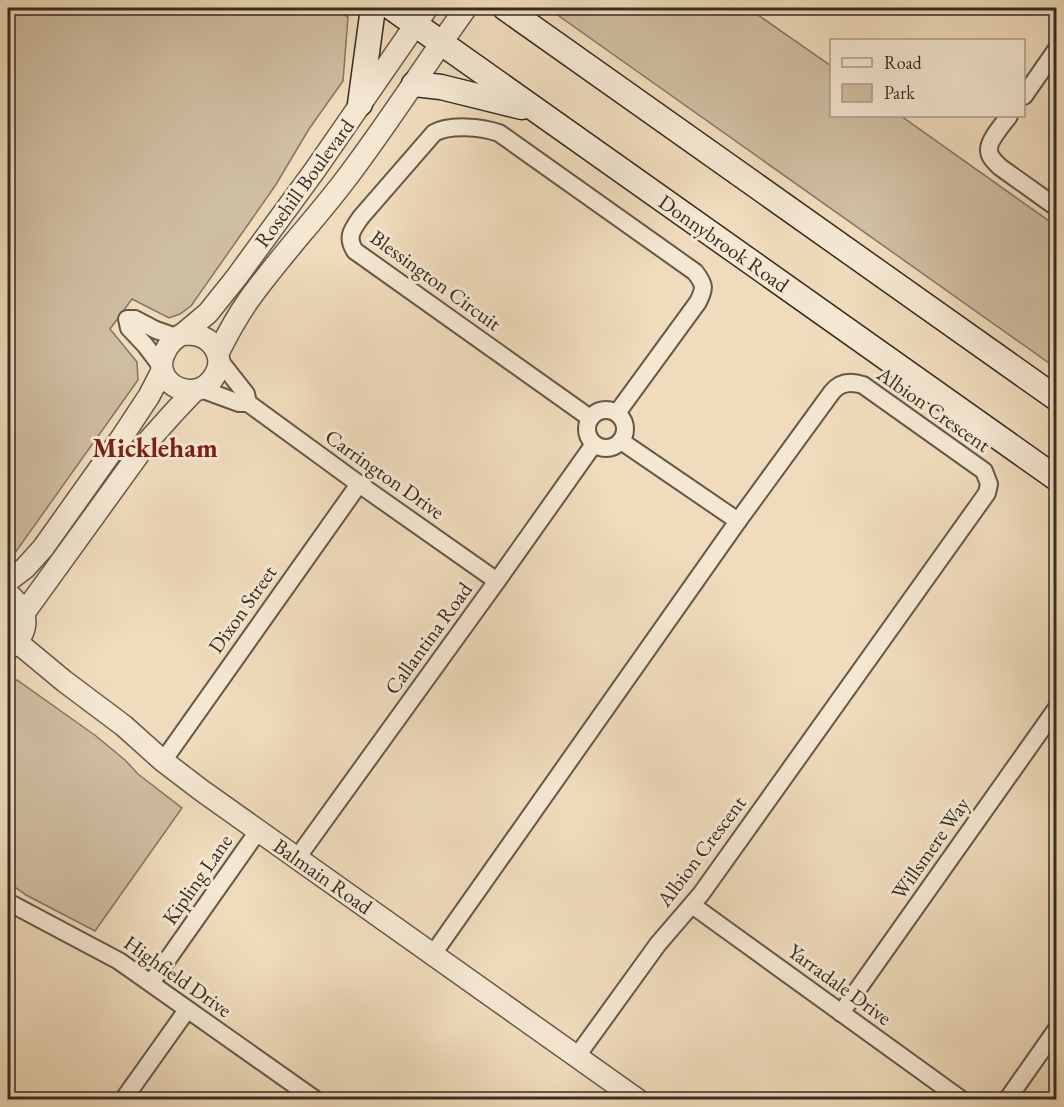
<svg xmlns="http://www.w3.org/2000/svg" width="1064" height="1107" viewBox="0 0 1064 1107" font-family="'EB Garamond',serif">
<style>
.green{fill:#d0bea2;stroke:#827562;stroke-width:1.5}
.lines{fill:none;stroke-linecap:round;stroke-linejoin:round}
.minor-casing{stroke:#645848;stroke-width:20}
.tertiary-casing{stroke:#645848;stroke-width:24}
.secondary-casing{stroke:#352c22;stroke-width:27}
.minor{stroke:#f5e8d3;stroke-width:16}
.tertiary{stroke:#f5e8d3;stroke-width:21}
.secondary{stroke:#f5e8d3;stroke-width:24}
.labels{text-anchor:middle;dominant-baseline:central;stroke-width:6;stroke-linejoin:round;paint-order:stroke}
.street-label{font-size:21px;fill:#352c22;stroke:#f5e8d3}
.district-label{font-size:27px;font-weight:bold;fill:#7a1f14;stroke:#f5e8d3}
</style>
<rect width="100%" height="100%" fill="#f0dcbc"/>
<filter id="stains"><feTurbulence type="fractalNoise" baseFrequency=".00333" numOctaves="4"/><feColorMatrix values="0 0 0 0 .2 0 0 0 0 .09 0 0 0 0 .02 0 0 0 .5 -.17"/></filter>
<radialGradient id="worn" r=".72"><stop offset=".6" stop-color="#630" stop-opacity="0"/><stop offset="1" stop-color="#630" stop-opacity=".3"/></radialGradient>
<g class="green">
<polygon points="8,8 334,8 348,17 343,81 309,129 275,186 191,306 180,314 169,318 132,299 110,329 137,362 138,380 12,557 8,560"/>
<polygon points="555,8 748,8 831,66 832,116 901,116 1056,226 1056,368 559,16"/>
<polygon points="8,680 17,680 96,736 125,760 138,774 182,808 95,931 26,895 8,882"/>
</g>
<g class="lines">
<g class="minor-casing">
<g id="minor">
<polyline points="1024,96 1056,50"/>
<path d="M 1009,116 C 1004,123 988,141 989,150 C 989,157 995,162 1000,167 L 1056,207"/>
<polyline points="220,361 246,394 248,403"/>
<polyline points="161,366 145,345 129,328 127,319 135,319 156,330 176,337"/>
<polyline points="201,389 239,403 248,403 359,484 497,581"/>
<circle cx="606" cy="429" r="19"/>
<path d="M 590,418 L 355,251 C 346,237 352,230 361,217 L 434,133 C 450,124 481,127 499,133 L 695,272 C 705,285 705,288 698,302 L 617,413"/>
<polyline points="621,441 738,521"/>
<polyline points="163,761 359,484"/>
<polyline points="297,858 497,581 594,444"/>
<polyline points="8,902 119,961 316,1100"/>
<polyline points="692,905 962,1100"/>
<path d="M 433,954 L 738,521 L 832,392 C 840,382 851,381 863,385 L 984,471 L 989,484 L 987,493 L 701,894 L 658,944 L 577,1056"/>
<polyline points="151,983 258,831"/>
<polyline points="841,1013 1056,709"/>
<polyline points="123,1100 187,1010"/>
<polyline points="1007,1100 1056,1030"/>
</g>
</g>
<g class="tertiary-casing">
<g id="tertiary">
<polyline points="183,334 208,313 236,278 315,170 427,8"/>
<path d="M 183,334 C 188,334 192,334 197,335 C 213,339 223,356 217,371 C 201,409 150,385 164,354 C 168,344 174,338 183,334 Z"/>
<path d="M 218,353 C 227,335 236,318 248,301 C 277,260 312,223 342,184 C 386,127 424,66 466,8"/>
<polyline points="8,581 25,568 43,548 122,437 149,396 162,371"/>
<path d="M 8,594 C 30,612 31,632 8,649"/>
<polyline points="24,613 149,440 176,410 194,391"/>
<polyline points="17,642 64,681 124,726 163,761 201,790 638,1100"/>
</g>
</g>
<g class="secondary-casing">
<g id="secondary">
<polyline points="392,8 1056,478"/>
<polyline points="505,8 1056,398"/>
<polyline points="414,84 441,87 522,107"/>
<polyline points="360,104 373,8"/>
</g>
</g>
<use href="#minor" class="minor"/>
<use href="#tertiary" class="tertiary"/>
<use href="#secondary" class="secondary"/>
</g>
<g class="labels">
<g class="street-label">
<text transform="translate(304 183) rotate(-54)">Rosehill Boulevard</text>
<text transform="translate(724 243) rotate(35)">Donnybrook Road</text>
<text transform="translate(436 280) rotate(36)">Blessington Circuit</text>
<text transform="translate(934 409) rotate(35)">Albion Crescent</text>
<text transform="translate(385 474) rotate(35)">Carrington Drive</text>
<text transform="translate(242 609) rotate(-55)">Dixon Street</text>
<text transform="translate(428 638) rotate(-54)">Callantina Road</text>
<text transform="translate(930 848) rotate(-55)">Willsmere Way</text>
<text transform="translate(701 851) rotate(-53)">Albion Crescent</text>
<text transform="translate(323 876) rotate(35)">Balmain Road</text>
<text transform="translate(197 879) rotate(-55)">Kipling Lane</text>
<text transform="translate(178 976) rotate(35)">Highfield Drive</text>
<text transform="translate(840 984) rotate(36)">Yarradale Drive</text>
</g>
<g class="district-label">
<text x="155" y="447">Mickleham</text>
</g>
</g>
<rect width="1064" height="1107" fill="none" stroke="#f0dcbc" stroke-width="30"/>
<rect x="9" y="9" width="1046" height="1089" fill="none" stroke="#352c22" stroke-width="3"/>
<rect x="15" y="15" width="1034" height="1077" fill="none" stroke="#352c22" stroke-width="1.5"/>
<rect x="830" y="39" width="195" height="78" fill="#f5e8d3" stroke="#a89d8c" stroke-width="1.5"/>
<rect x="842" y="58" width="30" height="9" fill="#f5e8d3" stroke="#a89d8c" stroke-width="1.5"/>
<text x="884" y="69" font-size="18" fill="#352c22">Road</text>
<rect x="842" y="84" width="30" height="18" fill="#d0bea2" stroke="#a89d8c" stroke-width="1.5"/>
<text x="884" y="99" font-size="18" fill="#352c22">Park</text>
<rect width="100%" height="100%" filter="url(#stains)"/>
<rect width="100%" height="100%" fill="url(#worn)"/>
</svg>
